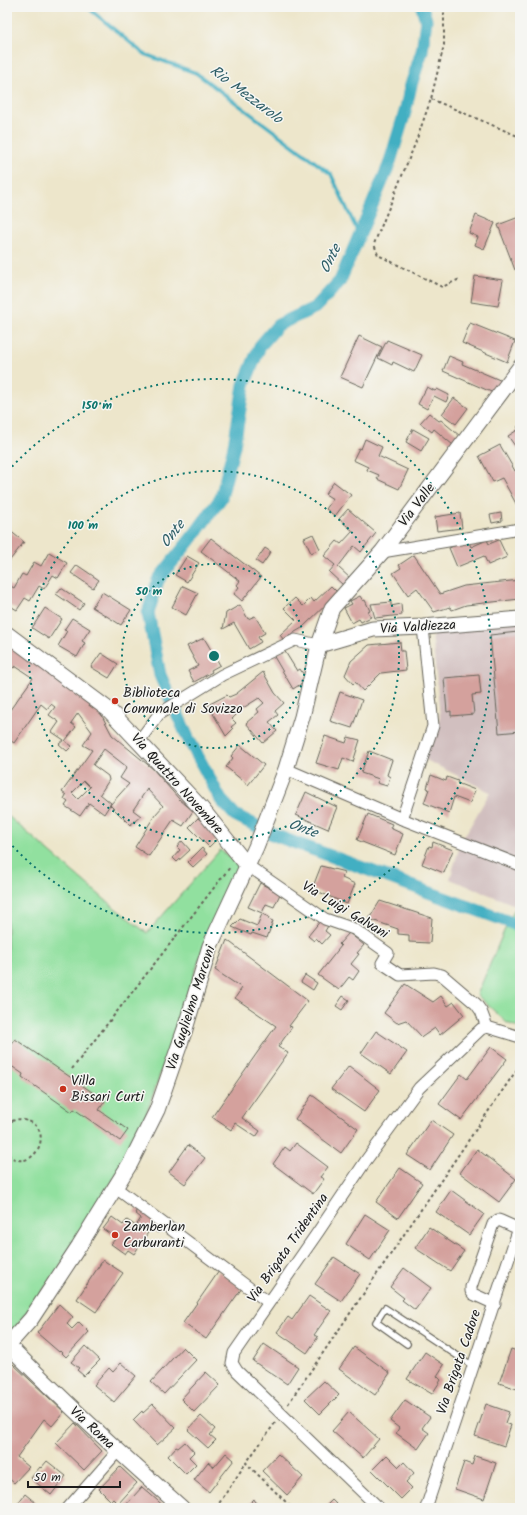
<svg xmlns="http://www.w3.org/2000/svg" width="527" height="1515" viewBox="0 0 527 1515" font-family="Kalam,sans-serif">
<style>
.industrial{fill:#d1bfbf}
.green{fill:#91e09f;stroke:#567e5e}
.lines{fill:none;stroke-linecap:round;stroke-linejoin:round}
.stream{stroke:#43afc2;stroke-width:3.5}
.canal{stroke:#43afc2;stroke-width:13}
.building{fill:#d4a19d;fill-rule:evenodd}
.lane-casing{stroke:#656359;stroke-width:8}
.street-casing{stroke:#656359;stroke-width:13}
.secondary-casing{stroke:#656359;stroke-width:17}
.path{stroke:#656359;stroke-width:2;stroke-dasharray:3 3;stroke-linecap:butt}
.lane{stroke:#fff;stroke-width:5.5}
.street{stroke:#fff;stroke-width:11}
.secondary{stroke:#fff;stroke-width:15}
.ring{fill:none;stroke:#0f766e;stroke-width:2;stroke-dasharray:2 4}
.poi-dot{fill:#c8321e;stroke:#f6f6f2;stroke-width:1.5}
.labels{text-anchor:middle;dominant-baseline:central;stroke-width:3;stroke-linejoin:round;paint-order:stroke}
.street-label{font-size:14px;fill:#1c1c1c;stroke:#f6f6f2}
.poi-label{font-size:14px;fill:#1c1c1c;stroke:#f6f6f2;text-anchor:start}
.water-label{font-size:15px;font-style:italic;fill:#2e5e67;stroke:#f6f6f2}
.centre{fill:#0f766e;stroke:#f6f6f2;stroke-width:2}
.ring-label{font-size:12px;text-anchor:middle;font-weight:bold;fill:#0f766e;stroke:#f6f6f2;stroke-width:3;stroke-linejoin:round;paint-order:stroke}
</style>
<rect width="100%" height="100%" fill="#f6f6f2"/>
<filter id="ink" filterUnits="userSpaceOnUse"><feTurbulence type="fractalNoise" baseFrequency=".025" numOctaves="2"/><feDisplacementMap in="SourceGraphic" scale="8" xChannelSelector="R" yChannelSelector="G"/><feConvolveMatrix kernelMatrix="1 2 1 2 8 2 1 2 1" color-interpolation-filters="sRGB"/></filter>
<filter id="wash" filterUnits="userSpaceOnUse"><feTurbulence type="fractalNoise" baseFrequency=".012" numOctaves="4" result="noise"/><feDisplacementMap in="SourceGraphic" scale="16" xChannelSelector="R" yChannelSelector="G"/><feGaussianBlur stdDeviation="0.9" result="paint"/><feColorMatrix in="noise" values="0 0 0 0 0 0 0 0 0 0 0 0 0 0 0 0 0 1.4 0 .05"/><feComposite in="paint" operator="in"/></filter>
<g filter="url(#wash)">
<rect width="100%" height="100%" fill="#ede6cb"/>
<polygon class="industrial" points="520,619 520,907 450,879 461,842 490,792 422,758 440,717 432,632"/>
<g class="green">
<polygon points="7,815 110,904 147,933 220,850 239,864 206,940 145,1118 127,1157 60,1267 9,1336 7,1334"/>
<polygon points="520,899 520,1028 507,1023 477,995 504,931"/>
</g>
<g class="lines">
<polyline class="stream" points="87,7 144,54 196,73 331,174 359,235"/>
<polyline class="canal" points="422,7 426,20 422,51 411,85 405,112 389,165 340,281 316,307 278,325 260,346 244,385 234,446 221,498 197,531 158,580 148,613 160,675 188,738 221,800 235,815 274,835 520,926"/>
</g>
<g id="blocks">
<g class="building">
<polygon points="476,215 495,223 484,249 475,245 478,237 469,233"/>
<polygon points="519,217 520,221 520,268 515,270 498,225"/>
<polygon points="475,276 503,280 498,306 471,302"/>
<polygon points="470,323 515,341 507,362 462,343"/>
<polygon points="359,336 382,347 363,387 340,377"/>
<polygon points="387,340 422,355 414,372 393,362 392,365 378,358"/>
<polygon points="449,356 463,362 462,364 502,381 496,394 443,371"/>
<polygon points="427,387 435,391 437,389 449,395 446,402 434,396 427,409 418,404"/>
<polygon points="454,398 468,408 456,424 442,414"/>
<polygon points="429,413 439,421 441,420 460,436 453,445 434,429 432,432 420,423"/>
<polygon points="520,425 520,453 508,436 519,429 517,427"/>
<polygon points="413,429 429,438 421,451 406,442"/>
<polygon points="365,439 382,447 378,456 408,470 399,489 377,479 379,475 367,470 368,467 353,460 359,448 361,449"/>
<polygon points="500,445 515,471 519,469 520,470 520,511 502,478 493,482 479,456"/>
<polygon points="334,482 351,495 335,516 326,509 333,499 325,494"/>
<polygon points="348,509 376,533 361,552 354,546 338,567 351,579 344,586 329,572 335,565 324,556 337,541 341,544 353,531 339,519"/>
<polygon points="460,513 462,528 437,531 435,517"/>
<polygon points="501,513 502,521 492,523 490,515"/>
<polygon points="9,530 24,542 7,564 7,533"/>
<polygon points="313,534 320,549 311,553 304,538"/>
<polygon points="211,538 261,577 242,601 234,594 239,587 237,585 240,581 201,551"/>
<polygon points="468,540 471,547 487,540 489,544 499,540 507,557 488,565 484,556 457,567 449,548"/>
<polygon points="265,548 271,552 262,565 256,561"/>
<polygon points="49,552 67,563 58,578 53,575 44,589 39,586 30,601 25,598 17,610 7,604 7,584 14,588 22,574 26,576 34,562 41,566"/>
<polygon points="414,555 440,594 464,586 520,580 520,599 466,605 452,610 450,607 434,612 417,588 408,595 393,573 401,568 399,565"/>
<polygon points="187,556 199,563 187,582 175,575"/>
<polygon points="77,565 99,580 93,588 71,573"/>
<polygon points="183,586 198,593 186,615 172,607"/>
<polygon points="331,586 338,593 302,628 283,639 280,635 296,620 284,608 295,598 303,606 311,598 314,602"/>
<polygon points="61,588 84,603 79,610 56,594"/>
<polygon points="102,592 131,610 121,625 92,607"/>
<polygon points="360,596 363,601 365,600 370,611 368,612 371,617 361,622 359,619 352,623 344,608 352,604 350,601"/>
<polygon points="391,602 391,606 401,604 402,615 375,618 371,604"/>
<polygon points="240,605 248,619 255,616 265,633 258,637 261,642 249,649 234,623 223,629 226,613"/>
<polygon points="45,608 62,619 49,639 32,628"/>
<polygon points="72,618 90,629 82,641 85,643 77,657 58,646 67,631 64,630"/>
<polygon points="518,632 518,640 520,640 520,731 499,733 490,635"/>
<polygon points="204,638 220,665 211,670 212,672 194,682 188,671 198,666 187,646"/>
<polygon points="400,642 401,651 404,651 406,670 381,673 363,691 355,682 353,684 345,675 351,661 369,645"/>
<path d="M 7,644 L 44,668 L 100,712 L 112,735 L 153,769 L 179,799 L 193,811 L 183,826 L 173,820 L 149,856 L 135,847 L 155,815 L 163,806 L 147,789 L 133,810 L 141,816 L 130,825 L 110,805 L 129,784 L 120,778 L 127,767 L 104,749 L 93,765 L 108,776 L 109,780 L 100,794 L 111,803 L 104,814 L 89,803 L 80,816 L 65,806 L 68,802 L 64,799 L 66,795 L 62,792 L 92,750 L 83,745 L 92,732 L 78,713 L 71,723 L 76,727 L 65,741 L 72,746 L 67,751 L 59,744 L 64,740 L 52,732 L 59,722 L 49,715 L 55,707 L 51,704 L 47,709 L 41,704 L 14,743 L 7,738 L 7,714 L 33,678 L 15,666 L 14,668 L 7,663 ZM 84,781 L 90,787 L 78,799 L 72,793 Z"/>
<polygon points="284,650 297,671 300,669 307,680 293,689 273,655"/>
<polygon points="101,653 118,664 109,678 91,667"/>
<polygon points="263,672 275,693 284,703 275,711 278,715 269,722 277,731 263,743 246,723 259,712 257,709 264,703 259,698 235,713 236,715 232,719 236,723 231,727 233,729 226,736 208,705 227,695 229,697 236,694"/>
<polygon points="479,675 481,694 472,695 474,714 451,716 451,711 447,712 444,678"/>
<polygon points="340,692 362,700 352,728 330,721"/>
<polygon points="325,736 346,743 348,737 360,740 353,762 343,758 339,770 316,763"/>
<polygon points="240,745 264,765 248,785 226,767 233,758 231,756"/>
<polygon points="369,751 392,760 387,775 390,777 387,786 377,783 379,779 361,773"/>
<polygon points="431,775 446,781 447,777 458,781 457,783 475,790 470,803 454,797 449,813 424,803 429,789 427,788"/>
<polygon points="306,792 337,807 328,829 296,815"/>
<polygon points="368,814 392,824 390,828 403,834 395,855 357,840"/>
<polygon points="198,818 218,838 209,847 189,827"/>
<polygon points="182,841 190,850 177,862 173,858 180,850 177,847"/>
<polygon points="433,842 453,850 444,873 422,864 429,846 432,847"/>
<polygon points="202,848 207,854 193,867 188,862"/>
<polygon points="321,866 345,872 342,878 355,884 347,904 312,889"/>
<polygon points="260,883 280,894 274,907 266,904 262,913 248,907"/>
<polygon points="380,901 432,918 430,943 409,942 409,935 398,934 398,929 369,919"/>
<polygon points="262,914 269,917 268,919 273,921 267,938 252,933 251,935 232,927 240,919 257,926"/>
<polygon points="321,920 328,926 325,931 330,935 322,944 316,938 314,941 308,936"/>
<polygon points="349,933 364,945 357,953 359,954 351,964 359,971 353,980 349,977 339,990 318,975 341,946 339,944"/>
<polygon points="227,940 308,1001 289,1026 292,1027 278,1047 288,1053 242,1118 260,1131 256,1137 235,1123 231,1130 212,1117 276,1026 235,998 242,988 215,970"/>
<polygon points="305,975 317,983 313,990 301,982"/>
<polygon points="405,984 433,1002 441,996 448,1006 454,1002 464,1015 440,1035 435,1028 422,1037 406,1020 397,1023 384,1013"/>
<polygon points="343,996 349,1000 342,1010 336,1006"/>
<polygon points="376,1031 407,1052 391,1074 361,1053"/>
<polygon points="15,1039 105,1101 99,1110 128,1130 120,1141 74,1109 72,1112 22,1077 23,1074 7,1063 7,1048 8,1049"/>
<polygon points="491,1047 507,1059 461,1120 439,1104 461,1074 467,1079"/>
<polygon points="349,1066 380,1090 364,1112 331,1089"/>
<polygon points="312,1095 358,1129 341,1153 295,1119"/>
<polygon points="431,1120 453,1135 430,1170 407,1155"/>
<polygon points="296,1143 328,1167 320,1177 324,1179 313,1194 273,1164 285,1147 290,1151"/>
<polygon points="188,1145 205,1158 185,1184 169,1172"/>
<polygon points="477,1149 516,1179 499,1202 460,1173"/>
<polygon points="400,1168 422,1183 398,1218 376,1202"/>
<polygon points="451,1190 484,1214 469,1235 436,1212"/>
<polygon points="138,1208 163,1225 158,1233 151,1228 134,1254 128,1250 125,1254 111,1244 116,1238 103,1229 112,1217 123,1225 127,1220 136,1226 141,1218 135,1213"/>
<polygon points="365,1214 390,1230 370,1260 346,1244"/>
<polygon points="429,1227 464,1251 450,1271 415,1248"/>
<polygon points="334,1257 360,1274 341,1301 315,1284"/>
<polygon points="103,1260 123,1273 96,1312 77,1299"/>
<polygon points="404,1268 431,1288 415,1310 402,1300 404,1298 390,1287"/>
<polygon points="219,1271 242,1288 206,1339 183,1323"/>
<polygon points="309,1296 331,1311 314,1335 318,1337 307,1353 277,1332 288,1317 292,1320"/>
<polygon points="59,1304 73,1317 67,1324 72,1329 79,1322 89,1332 66,1357 60,1351 59,1352 37,1333"/>
<polygon points="264,1344 298,1367 287,1384 253,1361"/>
<polygon points="85,1346 100,1360 84,1376 77,1370 79,1368 71,1362"/>
<polygon points="183,1347 196,1360 164,1394 151,1382"/>
<polygon points="354,1347 390,1373 375,1395 339,1369"/>
<polygon points="511,1349 520,1352 520,1390 499,1383"/>
<polygon points="425,1352 444,1365 437,1376 441,1380 432,1394 407,1379"/>
<polygon points="7,1363 11,1366 13,1364 64,1412 52,1426 44,1419 17,1457 29,1467 14,1483 7,1477"/>
<polygon points="121,1363 136,1376 114,1402 94,1385 109,1368 113,1372"/>
<polygon points="206,1372 220,1385 194,1412 181,1399"/>
<polygon points="324,1381 339,1395 320,1414 305,1399"/>
<polygon points="405,1400 430,1417 422,1428 429,1433 418,1449 396,1433 399,1428 390,1421"/>
<polygon points="153,1404 176,1428 157,1445 133,1420 142,1411 143,1413"/>
<polygon points="486,1404 509,1412 505,1423 511,1425 504,1446 475,1436"/>
<polygon points="349,1412 379,1439 363,1458 332,1431"/>
<polygon points="201,1416 215,1429 210,1435 216,1440 208,1448 188,1430"/>
<polygon points="75,1423 102,1451 84,1470 56,1443"/>
<polygon points="185,1442 194,1452 189,1457 196,1464 186,1474 168,1456 176,1447 178,1448"/>
<polygon points="226,1453 234,1460 209,1492 194,1480 208,1462 214,1467"/>
<polygon points="278,1454 303,1477 287,1495 262,1471"/>
<polygon points="387,1455 399,1467 404,1462 414,1473 406,1482 412,1488 401,1499 372,1470"/>
<polygon points="475,1456 496,1463 484,1499 455,1489 464,1462 472,1465"/>
<polygon points="47,1461 66,1476 51,1495 31,1478 40,1467 41,1468"/>
<polygon points="120,1467 137,1483 118,1504 113,1499 111,1501 99,1489"/>
<polygon points="142,1487 166,1508 123,1508"/>
<polygon points="25,1494 42,1508 14,1508"/>
<polygon points="254,1499 255,1501 263,1508 245,1508"/>
<polygon points="332,1500 340,1508 324,1508"/>
</g>
</g>
</g>
<g filter="url(#ink)">
<use href="#blocks" fill-opacity="0" stroke="#656359" stroke-width="1"/>
<g class="lines">
<g class="lane-casing">
<polyline id="lane" points="407,1344 376,1322 385,1308 473,1366"/>
</g>
<g class="street-casing">
<g id="street">
<polyline points="382,552 520,529"/>
<polyline points="139,741 159,714 222,675 295,640 319,645"/>
<polyline points="286,769 402,819 520,865"/>
<polyline points="402,819 433,726 423,627"/>
<polyline points="247,865 325,919 354,929 388,953 382,963 400,975 434,973 442,975 476,1004 481,1011 487,1027"/>
<polyline points="116,1188 268,1302"/>
<polyline points="495,1304 473,1294 471,1291 471,1287 493,1224 498,1220 501,1221 519,1229"/>
<polyline points="68,1508 117,1452"/>
<polyline points="379,1508 237,1371 232,1363 234,1353 318,1232 367,1159 419,1088 481,1029 487,1027 520,1037"/>
<polyline points="426,1508 520,1225"/>
</g>
</g>
<g class="secondary-casing">
<g id="secondary">
<polyline points="7,634 109,710 201,808 247,865"/>
<polyline points="319,645 373,629 423,627 520,619"/>
<path d="M 8,1345 C 64,1402 122,1455 182,1508"/>
<polyline points="7,1346 31,1319 79,1246 131,1162 157,1110 185,1029 210,946 256,847 286,769 302,717 319,645 332,608 382,552 520,367"/>
</g>
</g>
<g class="path">
<polyline points="442,7 444,11 444,45 431,99 415,144 374,244 378,255 442,287 460,279"/>
<polyline points="431,99 520,137"/>
<polyline points="72,1069 231,866"/>
<path d="M 7,1125 C 12,1120 18,1118 24,1120 C 58,1126 34,1178 7,1154"/>
<polyline points="288,1404 520,1065"/>
<polyline points="275,1423 246,1463 292,1508"/>
<polyline points="216,1508 246,1463"/>
</g>
<use href="#lane" class="lane"/>
<use href="#street" class="street"/>
<use href="#secondary" class="secondary"/>
</g>
</g>
<g class="ring">
<circle cx="214" cy="656" r="92"/>
<circle cx="214" cy="656" r="185"/>
<path d="M8 471A277 277 0 1 1 8 841"/>
</g>
<g class="poi-dot">
<circle cx="115" cy="701" r="4"/>
<circle cx="63" cy="1089" r="4"/>
<circle cx="115" cy="1235" r="4"/>
</g>
<g class="labels">
<g class="street-label">
<text transform="translate(417 505) rotate(-53)">Via Valle</text>
<text transform="translate(418 627) rotate(-3)">Via Valdiezza</text>
<text transform="translate(177 784) rotate(48)">Via Quattro Novembre</text>
<text transform="translate(345 910) rotate(31)">Via Luigi Galvani</text>
<text transform="translate(191 1008) rotate(-72)">Via Guglielmo Marconi</text>
<text transform="translate(288 1248) rotate(-55)">Via Brigata Tridentina</text>
<text transform="translate(459 1362) rotate(-71)">Via Brigata Cadore</text>
<text transform="translate(92 1428) rotate(43)">Via Roma</text>
</g>
<g class="poi-label">
<text x="123" y="693">Biblioteca<tspan x="123" dy="16">Comunale di Sovizzo</tspan></text>
<text x="71" y="1081">Villa<tspan x="71" dy="16">Bissari Curti</tspan></text>
<text x="123" y="1227">Zamberlan<tspan x="123" dy="16">Carburanti</tspan></text>
</g>
<g class="water-label">
<text transform="translate(246 95) rotate(37)">Rio Mezzarolo</text>
<text transform="translate(331 259) rotate(-64)">Onte</text>
<text transform="translate(173 534) rotate(-52)">Onte</text>
<text transform="translate(303 829) rotate(20)">Onte</text>
</g>
</g>
<circle cx="214" cy="656" r="6" class="centre"/>
<g class="ring-label">
<text x="97" y="409">150 m</text>
<text x="83" y="529">100 m</text>
<text x="149" y="595">50 m</text>
</g>
<rect width="527" height="1515" fill="none" stroke="#f6f6f2" stroke-width="24"/>
<path d="M28 1481v6h92v-6" fill="none" stroke="#1c1c1c" stroke-width="2"/>
<text x="34" y="1481" font-size="12" fill="#1c1c1c" stroke="#f6f6f2" stroke-width="3" paint-order="stroke">50 m</text>
</svg>
